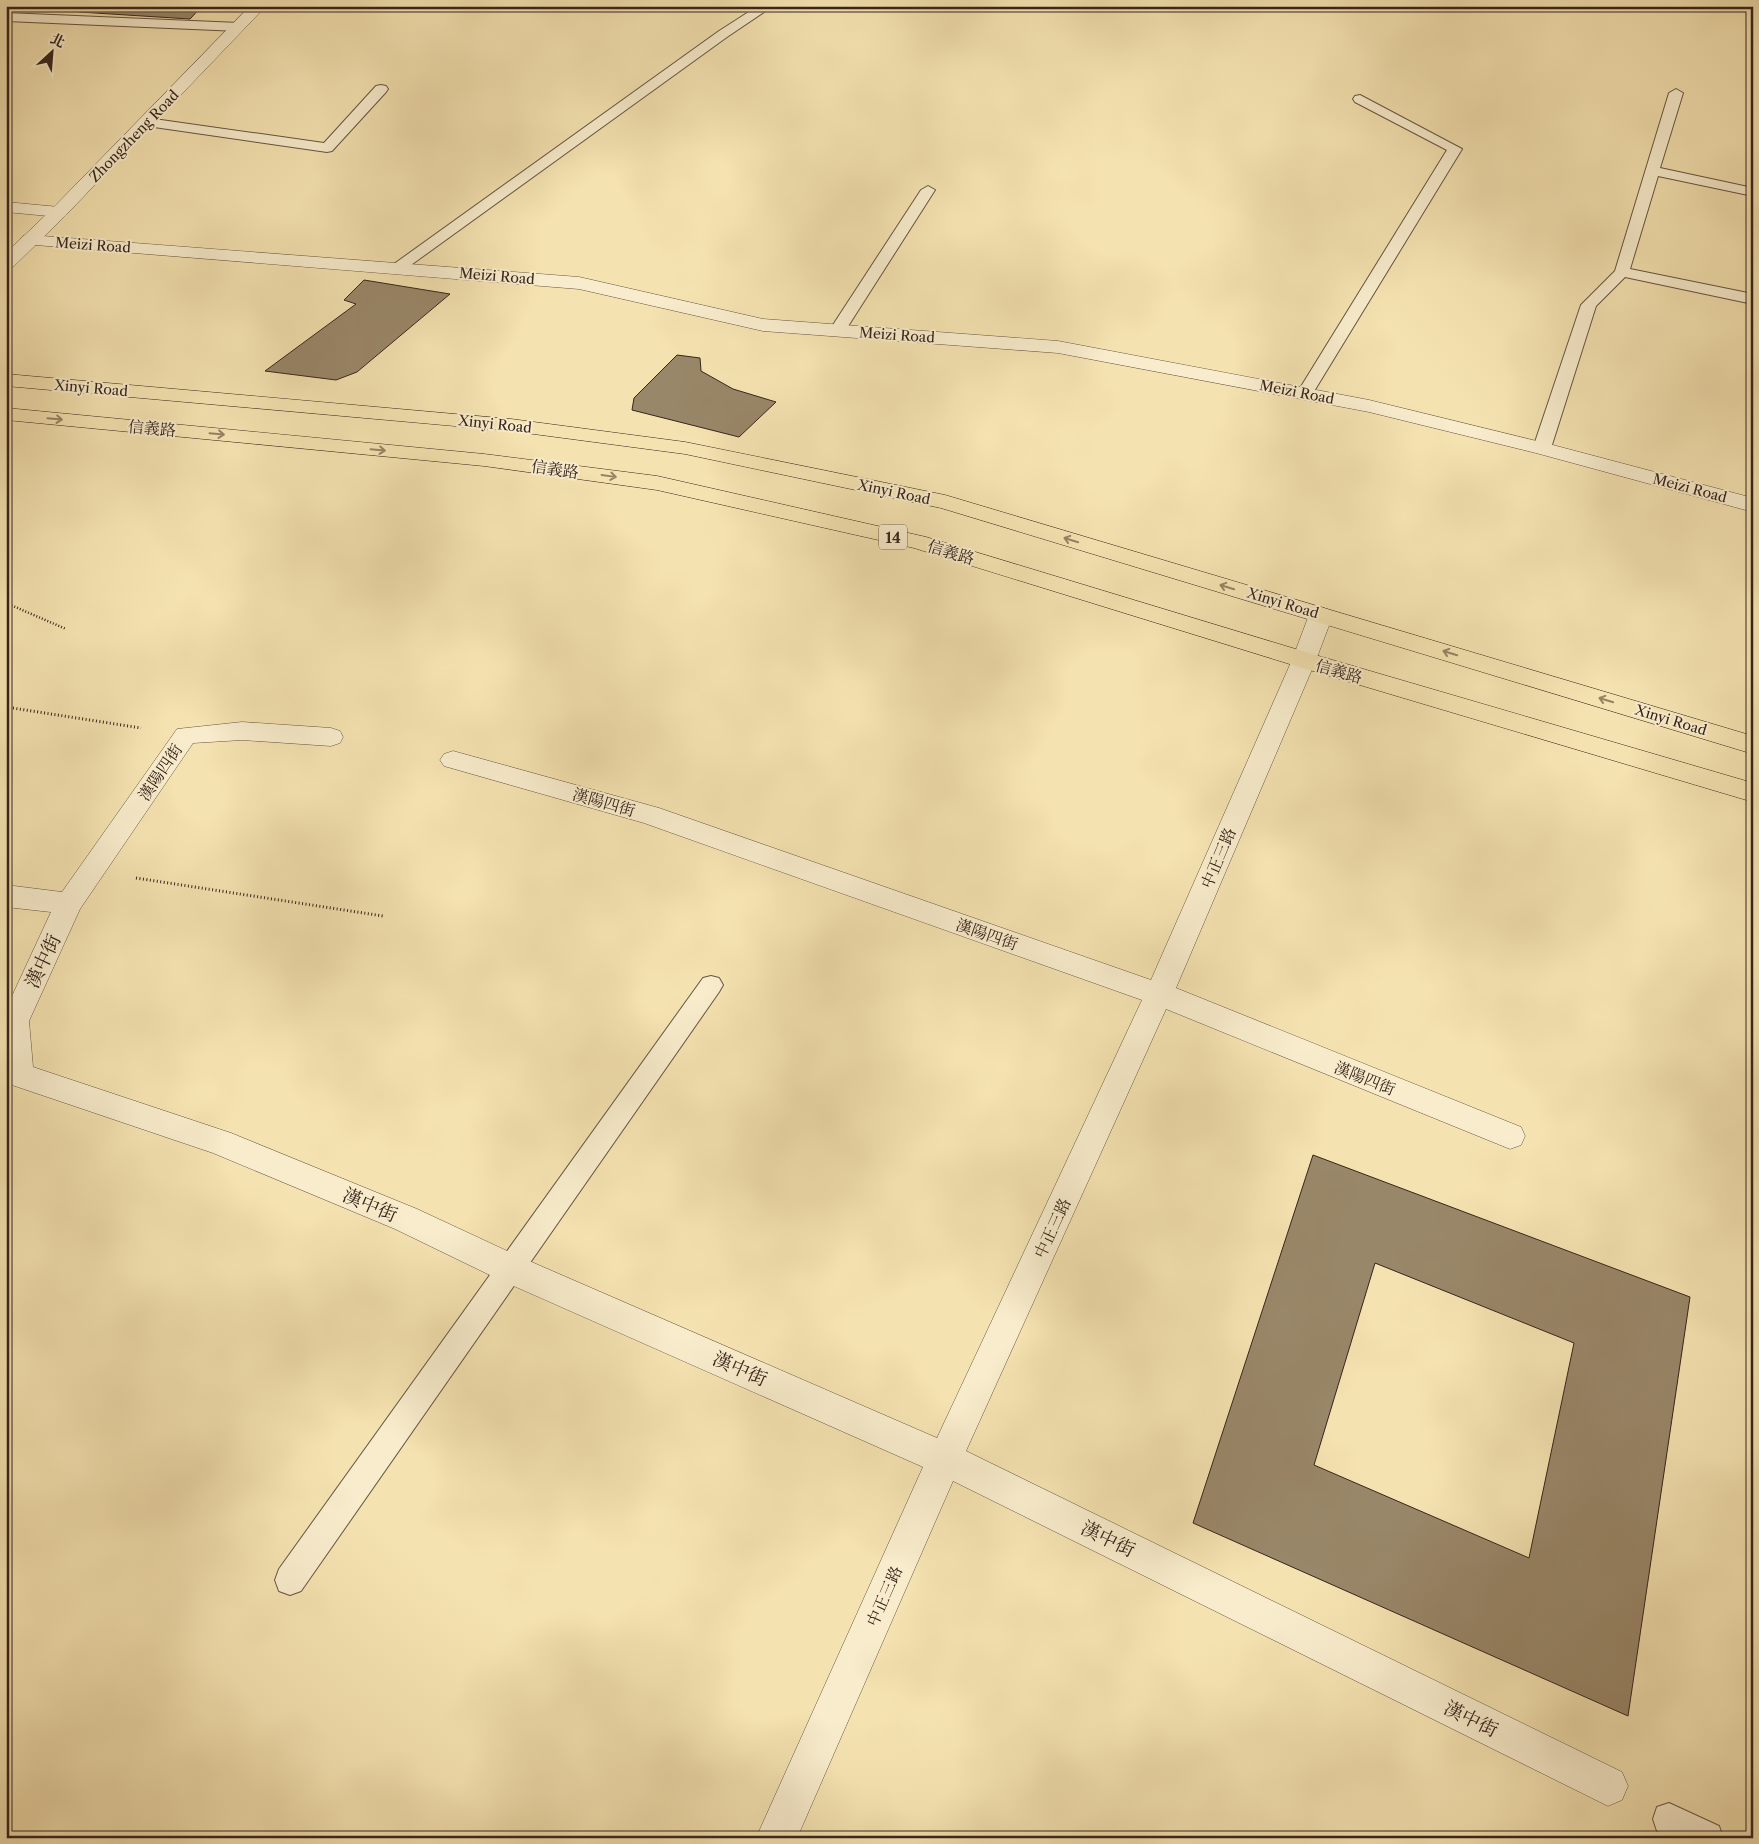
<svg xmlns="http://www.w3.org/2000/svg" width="1759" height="1844" viewBox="0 0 1759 1844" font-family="'Libre Caslon Text','Noto Serif TC',serif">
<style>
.building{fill:#998769;stroke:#37241c;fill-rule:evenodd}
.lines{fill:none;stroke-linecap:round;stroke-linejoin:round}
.service-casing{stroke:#665441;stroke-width:2}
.minor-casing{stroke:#665441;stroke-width:1}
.tertiary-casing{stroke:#665441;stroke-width:1}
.primary-casing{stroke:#37241c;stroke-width:1}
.path-far1{stroke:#37241c;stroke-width:2.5;stroke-dasharray:1 2;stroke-linecap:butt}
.path{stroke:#37241c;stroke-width:3;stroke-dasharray:1 2.5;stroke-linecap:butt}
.service{fill:#f8eccc;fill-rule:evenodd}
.minor{fill:#f8eccc;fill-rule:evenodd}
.tertiary{fill:#f8eccc;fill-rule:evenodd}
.primary{fill:#f4e2b0;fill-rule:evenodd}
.oneway{stroke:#968366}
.labels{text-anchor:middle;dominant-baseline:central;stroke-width:4;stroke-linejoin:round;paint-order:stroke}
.far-street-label{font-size:14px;fill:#37241c;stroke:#f8eccc}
.shield{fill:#f8eccc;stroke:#716051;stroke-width:1}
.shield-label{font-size:15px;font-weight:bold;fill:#37241c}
.street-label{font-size:16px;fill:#37241c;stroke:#f8eccc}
.near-street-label{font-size:19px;fill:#37241c;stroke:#f8eccc}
</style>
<rect width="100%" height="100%" fill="#f4e2b0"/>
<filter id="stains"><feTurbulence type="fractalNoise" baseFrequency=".004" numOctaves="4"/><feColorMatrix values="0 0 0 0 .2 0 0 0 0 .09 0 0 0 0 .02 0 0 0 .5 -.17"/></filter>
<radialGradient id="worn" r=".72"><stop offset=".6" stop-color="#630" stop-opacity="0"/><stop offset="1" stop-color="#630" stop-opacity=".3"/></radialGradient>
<g class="building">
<polygon points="86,6 202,6 190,19 79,12"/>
<polygon points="364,280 450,294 357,372 336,380 265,371 356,304 344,300"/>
<polygon points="677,355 700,358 701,371 733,389 776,402 739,437 632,410 634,398"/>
<path d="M 1313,1155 L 1690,1297 L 1628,1716 L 1193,1523 ZM 1375,1263 L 1574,1343 L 1529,1558 L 1314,1465 Z"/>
</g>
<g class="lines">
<g class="service-casing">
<g id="service">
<polygon points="758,6 773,6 727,37 404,270 394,270 391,267 394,264 719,31"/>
<polygon points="6,13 239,23 245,27 239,31 6,21"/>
<polygon points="381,85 386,86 388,89 386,92 332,151 327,152 147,126 140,122 147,118 324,143 376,86"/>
<polygon points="1676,89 1683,93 1660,168 1753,188 1753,196 1658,176 1630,269 1753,294 1753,304 1625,277 1596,306 1551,448 1548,452 1536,452 1533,448 1581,305 1615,271 1669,93"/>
<polygon points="1360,95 1462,149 1313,393 1311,397 1299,397 1297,393 1447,150 1355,102 1353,99 1355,96"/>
<polygon points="928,186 935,190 845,331 843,334 831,334 829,331 921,190"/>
<polygon points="711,976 719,978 723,985 719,992 301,1591 290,1595 279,1591 275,1580 279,1569 703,978"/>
<polygon points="1669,1803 1719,1826 1723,1838 1672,1838 1657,1831 1653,1819 1657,1807"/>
</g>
</g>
<g class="minor-casing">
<g id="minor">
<polygon points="6,202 59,207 65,208 68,212 65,216 59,217 6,212"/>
<polygon points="29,235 579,277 763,319 1058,341 1369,400 1549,444 1753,498 1753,512 1536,453 1369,412 1058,353 763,331 579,289 23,244 20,240 23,236"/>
<polygon points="1321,607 1329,610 1333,615 1316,660 1176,988 1521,1127 1525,1136 1521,1145 1510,1149 1166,1009 966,1451 1622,1772 1628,1786 1622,1800 1608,1806 953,1481 797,1838 756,1838 923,1467 498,1279 395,1229 213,1153 9,1084 6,1079 6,1009 51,912 6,907 6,885 62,892 177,729 242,722 331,728 340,731 343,737 340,743 331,746 242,740 193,743 80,909 29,1021 33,1067 231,1133 417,1209 520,1257 937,1438 1142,1000 644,823 444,766 440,760 444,754 453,751 659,808 1151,980 1292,660 1309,615 1313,610"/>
</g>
</g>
<g class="tertiary-casing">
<polygon id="tertiary" points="250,6 266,6 65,216 13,267 6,268 6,253 53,208"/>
</g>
<g class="primary-casing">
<g id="primary">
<polygon points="6,374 511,419 685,442 945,495 1753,736 1753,754 941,508 685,454 511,431 6,386"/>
<polygon points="6,408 484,454 657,476 926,537 1312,654 1753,783 1753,802 1296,666 914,548 657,490 484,466 6,420"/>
</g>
</g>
<polyline class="path-far1" points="6,603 66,629"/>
<g class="path">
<polyline points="6,707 141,728"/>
<polyline points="136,878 383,916"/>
</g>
<use href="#service" class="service"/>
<use href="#minor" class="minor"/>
<use href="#tertiary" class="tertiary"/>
<use href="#primary" class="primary"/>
</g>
<defs><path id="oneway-shaft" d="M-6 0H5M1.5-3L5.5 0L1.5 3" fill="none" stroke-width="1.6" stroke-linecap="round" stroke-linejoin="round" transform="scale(1.25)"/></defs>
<g class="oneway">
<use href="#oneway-shaft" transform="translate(55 419) rotate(5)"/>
<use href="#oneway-shaft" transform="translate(217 434) rotate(5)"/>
<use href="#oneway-shaft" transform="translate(378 450) rotate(5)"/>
<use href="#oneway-shaft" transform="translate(609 476) rotate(8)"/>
<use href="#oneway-shaft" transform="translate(1071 540) rotate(-163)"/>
<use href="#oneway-shaft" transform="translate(1227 587) rotate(-163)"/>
<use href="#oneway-shaft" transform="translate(1450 653) rotate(-163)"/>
<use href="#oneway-shaft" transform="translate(1606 700) rotate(-163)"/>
</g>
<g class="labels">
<g class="far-street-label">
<text transform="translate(134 136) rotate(-46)">Zhongzheng Road</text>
<text transform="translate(93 245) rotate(4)">Meizi Road</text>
<text transform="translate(497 276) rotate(5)">Meizi Road</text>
<text transform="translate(897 335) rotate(4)">Meizi Road</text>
<text transform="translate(91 388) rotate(5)">Xinyi Road</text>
<text transform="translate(1297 392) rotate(11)">Meizi Road</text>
<text transform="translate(495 424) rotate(6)">Xinyi Road</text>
<text transform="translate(1690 488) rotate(15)">Meizi Road</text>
<text transform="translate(894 492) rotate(12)">Xinyi Road</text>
<text transform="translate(1283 603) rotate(17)">Xinyi Road</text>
<text transform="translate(1671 720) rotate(17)">Xinyi Road</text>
</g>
<rect class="shield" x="879" y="524.5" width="28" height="25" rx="4"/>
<g class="shield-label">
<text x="893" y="537">14</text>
</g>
<g class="street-label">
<text transform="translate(152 428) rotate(5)">信義路</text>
<text transform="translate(555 469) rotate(8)">信義路</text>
<text transform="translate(951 552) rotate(17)">信義路</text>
<text transform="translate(1339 671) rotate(16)">信義路</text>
<text transform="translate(160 772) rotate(-56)">漢陽四街</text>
<text transform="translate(604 802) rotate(16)">漢陽四街</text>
<text transform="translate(1218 858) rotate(-67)">中正三路</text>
<text transform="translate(987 934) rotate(19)">漢陽四街</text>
<text transform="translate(1365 1078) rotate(22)">漢陽四街</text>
<text transform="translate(1052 1228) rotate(-65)">中正三路</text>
<text transform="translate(884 1596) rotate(-66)">中正三路</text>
</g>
<g class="near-street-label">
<text transform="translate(43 961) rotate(-65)">漢中街</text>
<text transform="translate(370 1205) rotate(23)">漢中街</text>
<text transform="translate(740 1369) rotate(24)">漢中街</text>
<text transform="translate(1108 1539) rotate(26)">漢中街</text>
<text transform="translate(1471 1719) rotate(26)">漢中街</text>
</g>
</g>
<rect width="1759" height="1844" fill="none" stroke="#f4e2b0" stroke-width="25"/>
<rect x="8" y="8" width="1744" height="1829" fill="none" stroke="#37241c" stroke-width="2.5"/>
<rect x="12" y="12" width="1734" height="1819" fill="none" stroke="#37241c"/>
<g transform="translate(52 52) rotate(26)" stroke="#f8eccc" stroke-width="4" paint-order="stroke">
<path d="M0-4L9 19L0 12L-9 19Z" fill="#37241c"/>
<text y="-8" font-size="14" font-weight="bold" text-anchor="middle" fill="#37241c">北</text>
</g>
<rect width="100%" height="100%" filter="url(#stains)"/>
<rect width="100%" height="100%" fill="url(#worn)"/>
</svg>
